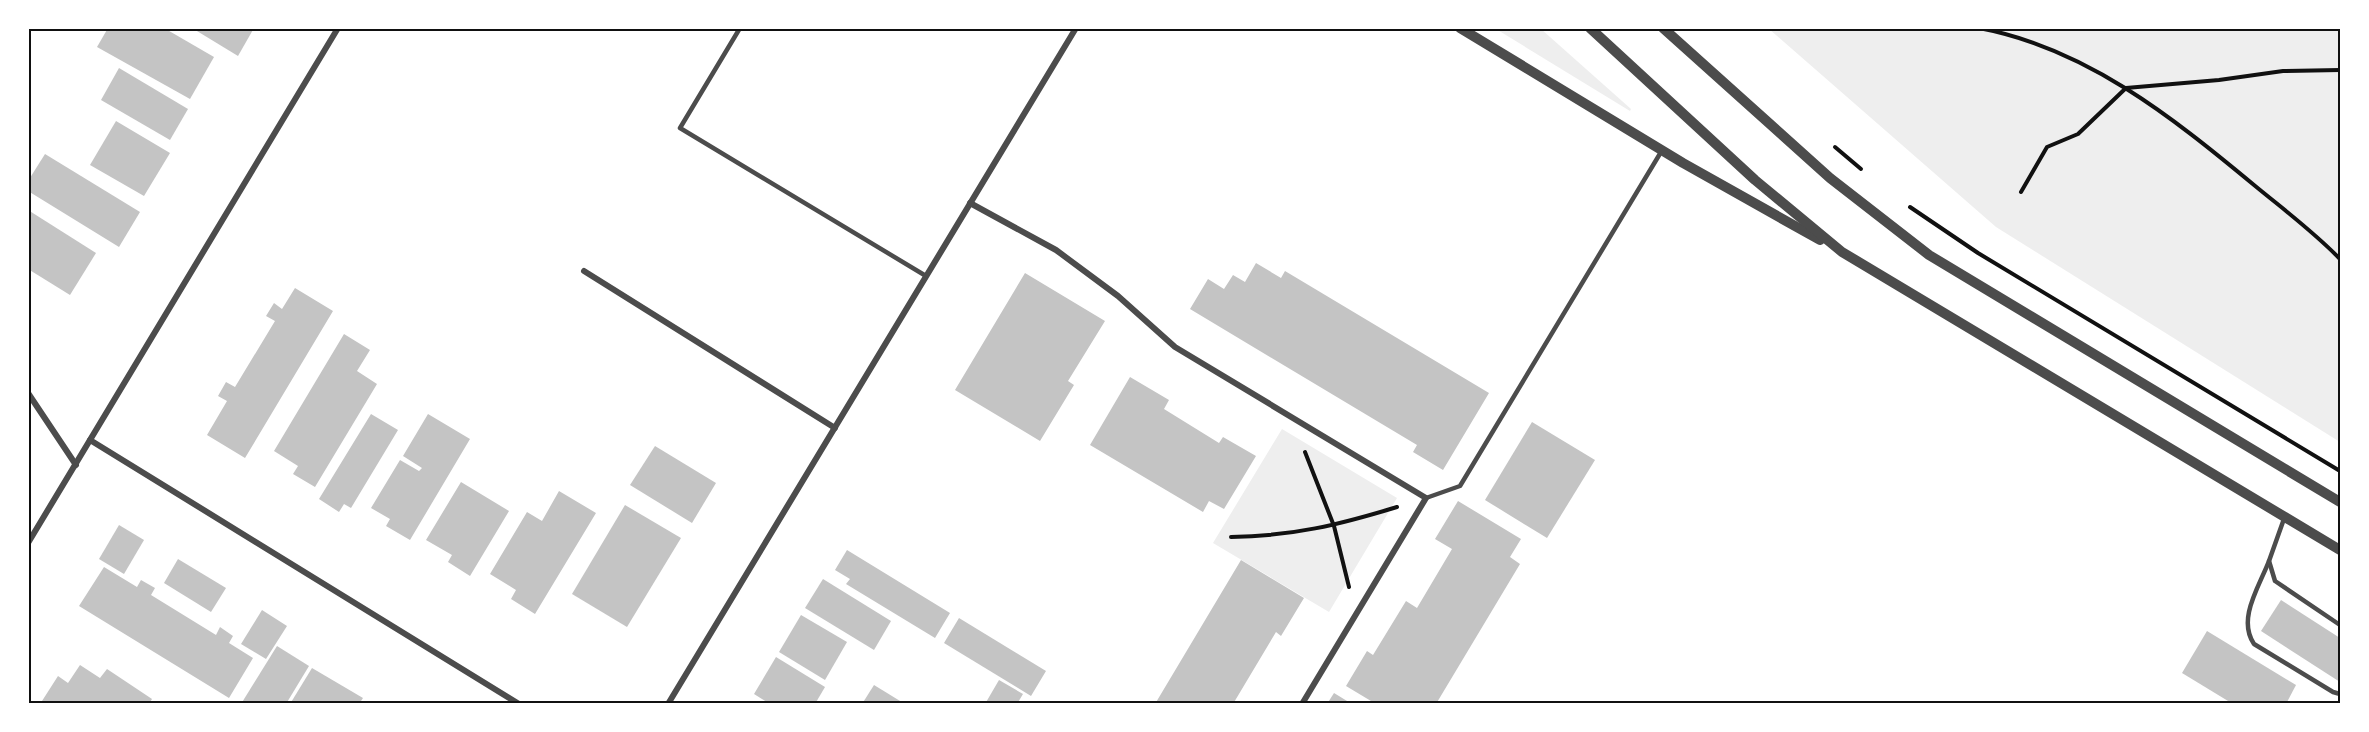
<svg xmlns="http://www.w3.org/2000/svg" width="2369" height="732" viewBox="0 0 2369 732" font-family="'DM Sans',sans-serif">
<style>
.green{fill:#eee}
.building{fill:#c4c4c4}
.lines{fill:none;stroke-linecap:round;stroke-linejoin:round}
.path{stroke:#111;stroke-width:4}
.service{stroke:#4c4c4c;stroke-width:4.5}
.minor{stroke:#4c4c4c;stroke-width:6}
.tertiary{stroke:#4c4c4c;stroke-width:10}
.neatline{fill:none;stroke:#111;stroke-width:2}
</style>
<rect width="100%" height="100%" fill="#fff"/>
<g class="green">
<polygon points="1496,29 1541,29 1631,109 1630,111"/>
<polygon points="1769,29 2340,29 2340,442 1996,227"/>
<polygon points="1282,429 1397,498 1329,612 1213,543"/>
</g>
<g class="building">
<polygon points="108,28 164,28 214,57 190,99 97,47"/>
<polygon points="192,28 254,28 238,56"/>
<polygon points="119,68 188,109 170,140 101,100"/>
<polygon points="116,121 170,153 144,196 90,165"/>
<polygon points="45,154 140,212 119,247 28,191 28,181"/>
<polygon points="28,210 96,253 70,295 28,269"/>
<polygon points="1256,263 1281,278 1285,271 1489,393 1443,470 1413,452 1417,445 1190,309 1208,279 1224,289 1233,275 1245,282"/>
<polygon points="1025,273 1105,321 1068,381 1074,385 1040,441 955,390"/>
<polygon points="295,288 333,311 245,458 207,435 227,401 218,396 226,382 235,387 275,321 266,316 274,303 282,309"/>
<polygon points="344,334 370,350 357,371 377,384 315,487 293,474 298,466 274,451"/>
<polygon points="1130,377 1169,400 1164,409 1219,443 1223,437 1256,456 1224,509 1209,501 1203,512 1090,445"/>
<polygon points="371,414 398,430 351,508 344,504 339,512 319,499"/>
<polygon points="428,414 470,439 410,540 386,526 390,519 371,508 400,460 419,471 422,468 403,456"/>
<polygon points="1532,422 1595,460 1547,538 1485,500"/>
<polygon points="655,446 716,483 692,523 630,485"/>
<polygon points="461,482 509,511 470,576 448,562 452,555 426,540"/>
<polygon points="559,491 596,513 535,614 511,599 516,590 490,574 527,512 542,521"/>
<polygon points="1458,501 1521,539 1510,557 1520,564 1436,704 1376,704 1346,686 1367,651 1373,655 1406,601 1417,608 1452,549 1435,539"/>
<polygon points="625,505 681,538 627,627 572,594"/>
<polygon points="119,525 144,540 124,574 99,559"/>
<polygon points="847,550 950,613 935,638 846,584 850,579 835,570"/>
<polygon points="178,559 226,588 211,612 164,583"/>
<polygon points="1241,560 1304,598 1281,636 1276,632 1233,704 1155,704"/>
<polygon points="104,567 137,587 141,580 155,588 151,595 216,635 220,627 233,636 229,643 253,658 229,698 79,606"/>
<polygon points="823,579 891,621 874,650 805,608"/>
<polygon points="2281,600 2340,638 2340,682 2261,631"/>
<polygon points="262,610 287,626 266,659 241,644"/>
<polygon points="801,615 847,642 825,680 779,652"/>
<polygon points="959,618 1046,671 1031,696 944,643"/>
<polygon points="2207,631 2296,685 2286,704 2233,704 2182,673"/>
<polygon points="277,646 309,666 286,704 241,704"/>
<polygon points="776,657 825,687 815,704 770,704 754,694"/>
<polygon points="80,665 100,678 107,669 152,699 149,704 47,704 42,701 58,676 68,683"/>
<polygon points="312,668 363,698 359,704 290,704"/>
<polygon points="999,680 1023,694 1017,704 985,704"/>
<polygon points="874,685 905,704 862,704"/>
<polygon points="1334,693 1352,704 1327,704"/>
</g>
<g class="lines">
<g class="path">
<path d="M 1979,28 C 2086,48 2172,117 2254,185 C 2283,209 2314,232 2340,259"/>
<polyline points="1751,29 1753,28"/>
<polyline points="1835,147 1861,169"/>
<polyline points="2021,192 2047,147 2078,134 2126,88 2219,80 2283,71 2340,70"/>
<polyline points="1910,207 1978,253 2340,471"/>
<polyline points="1305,452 1334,526 1349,587"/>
<path d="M 1231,537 C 1293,536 1338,525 1397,507"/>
</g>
<g class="service">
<polyline points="740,28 680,128 926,276"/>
<polyline points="1426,498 1460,486 1661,152"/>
<polyline points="2285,516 2269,561 2275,581 2340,625"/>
<path d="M 2269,561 C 2259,587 2237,619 2254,644 L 2333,692 L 2340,694"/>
</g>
<g class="minor">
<polyline points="970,203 1056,250 1118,296 1175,347 1426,498 1302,704"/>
<polyline points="584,271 835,428"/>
<polyline points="28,393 76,465"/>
<polyline points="90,440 519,704"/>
<polyline points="28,543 338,28"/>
<polyline points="668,704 1076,28"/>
</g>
<g class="tertiary">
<polyline points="1460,28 1683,163 1820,240"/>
<polyline points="1590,28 1755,180 1842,252 2340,550"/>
<polyline points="1663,28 1830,178 1929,255 2340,502"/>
</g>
</g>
<rect width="2369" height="732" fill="none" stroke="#ffffff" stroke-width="60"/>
<rect x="30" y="30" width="2309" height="672" class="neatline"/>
</svg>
